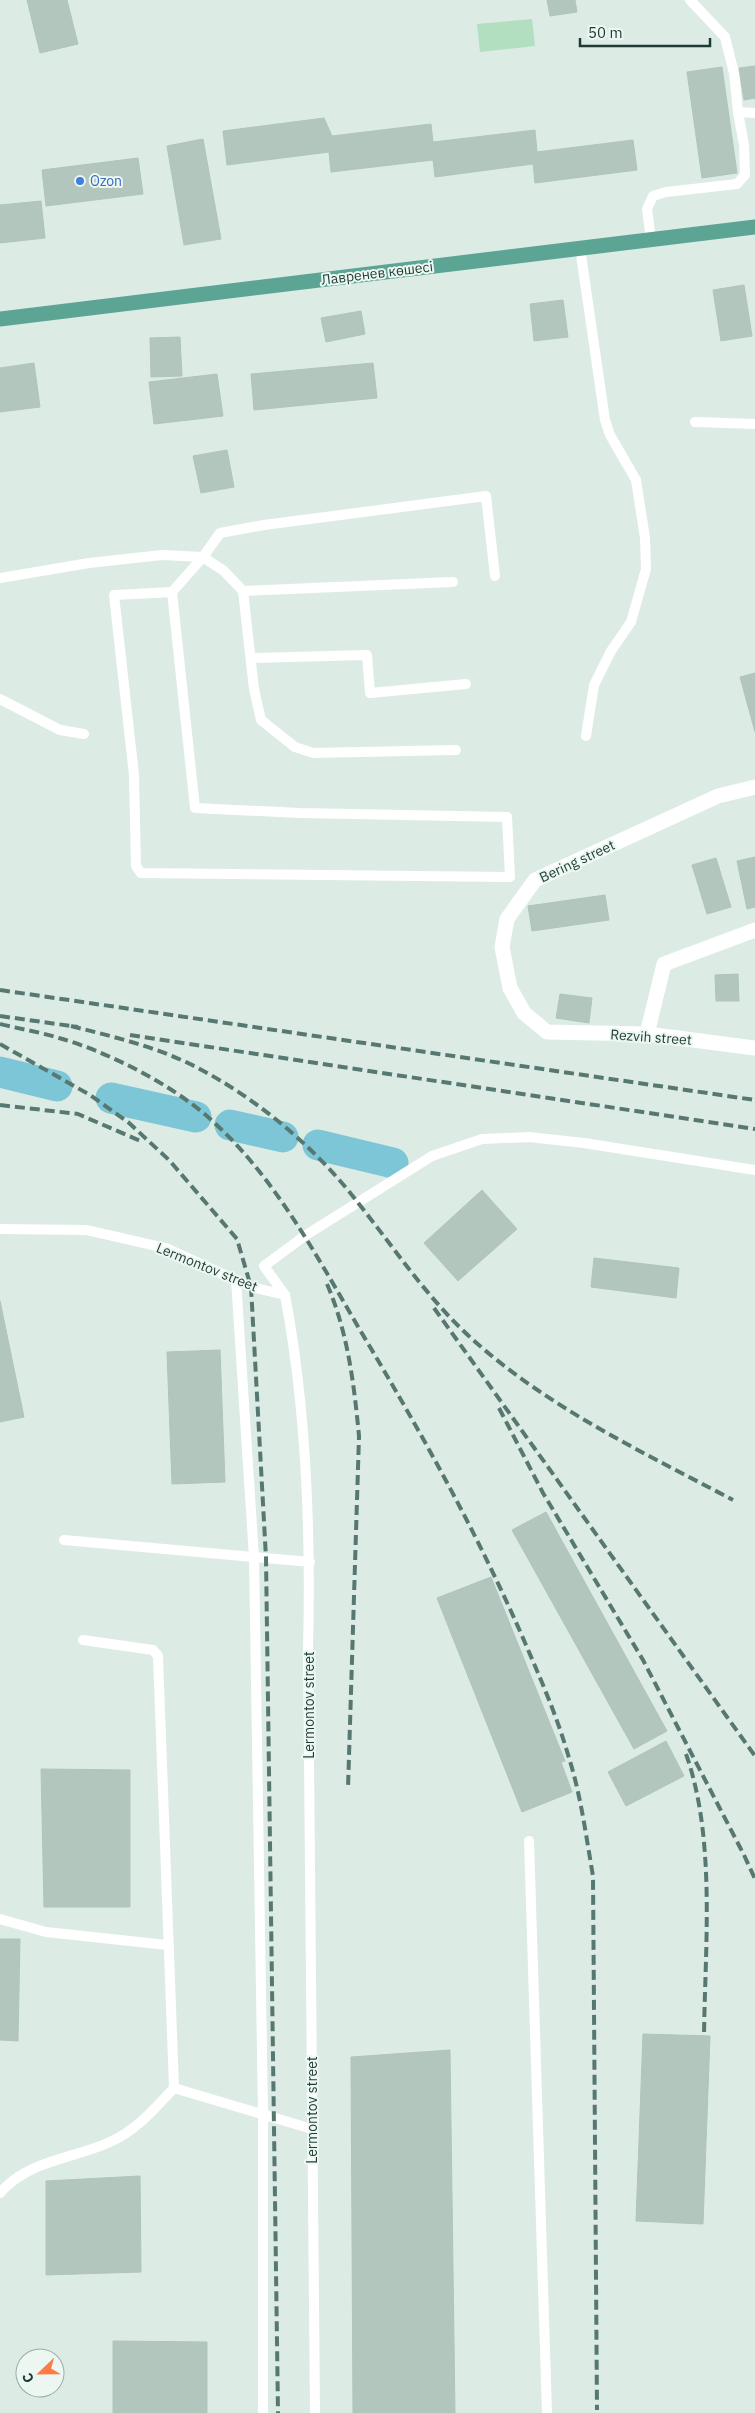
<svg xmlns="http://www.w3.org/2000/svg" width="755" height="2413" viewBox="0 0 755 2413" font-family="'IBM Plex Sans',sans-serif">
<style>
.green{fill:#b2dfc0}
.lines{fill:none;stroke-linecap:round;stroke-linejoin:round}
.river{stroke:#7dc6d7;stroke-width:31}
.building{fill:#b2c6be;stroke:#afc5bc}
.service{stroke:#fff;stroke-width:10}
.minor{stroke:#fff;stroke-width:15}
.primary{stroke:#5ca595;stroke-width:15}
.rail{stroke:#577870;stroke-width:4;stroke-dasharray:10 5;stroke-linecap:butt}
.shop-dot{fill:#3f7fe0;stroke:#edf7f2;stroke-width:2}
.labels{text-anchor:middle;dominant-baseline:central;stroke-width:4;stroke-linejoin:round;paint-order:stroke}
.shop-label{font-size:14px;fill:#366cbe;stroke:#edf7f2;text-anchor:start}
.street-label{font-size:14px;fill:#1d3b34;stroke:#edf7f2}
</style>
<rect width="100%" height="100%" fill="#ddebe5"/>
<polygon class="green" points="532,19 535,46 480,52 477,24"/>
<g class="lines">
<g class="river">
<polyline points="0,1072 57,1086"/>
<polyline points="111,1098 196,1117"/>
<polyline points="230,1125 283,1137"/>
<polyline points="318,1145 393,1163"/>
</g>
</g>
<g class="building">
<polygon points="27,0 67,0 78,44 40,53"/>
<polygon points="547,0 575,0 577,12 550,16"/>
<polygon points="755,66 755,98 744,100 739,68"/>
<polygon points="722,67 737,173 702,178 687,72"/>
<polygon points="324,118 332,136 431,124 433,142 535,130 537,152 633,140 637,170 535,183 533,164 435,177 433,160 331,172 329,152 227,165 223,131"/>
<polygon points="203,139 221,239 184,245 167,146"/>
<polygon points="138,158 143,194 46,206 42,170"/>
<polygon points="41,201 45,238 0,243 0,205"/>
<polygon points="744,285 752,336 721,341 713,290"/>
<polygon points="563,300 568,337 534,341 530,304"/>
<polygon points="361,311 365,334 326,342 321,318"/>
<polygon points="180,337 182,376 151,377 150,338"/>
<polygon points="34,363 40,407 0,412 0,368"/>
<polygon points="373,363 377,398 254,410 251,374"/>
<polygon points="217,374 223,416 154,424 149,382"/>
<polygon points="227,450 234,487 201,493 193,456"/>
<polygon points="755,673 755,732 740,677"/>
<polygon points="755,857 755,907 747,909 737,861"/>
<polygon points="716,858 731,907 707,914 692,865"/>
<polygon points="605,895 609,920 532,931 528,906"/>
<polygon points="738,974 739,1001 716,1001 715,975"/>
<polygon points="560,994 592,998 589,1023 556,1018"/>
<polygon points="482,1190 517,1229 458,1281 424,1243"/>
<polygon points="594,1258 679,1268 676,1298 591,1287"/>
<polygon points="0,1301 24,1417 0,1422"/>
<polygon points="220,1350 225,1482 172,1484 167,1352"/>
<polygon points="546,1512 667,1731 634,1749 512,1530"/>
<polygon points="491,1577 565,1761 561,1762 572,1792 522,1812 437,1598"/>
<polygon points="666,1741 684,1776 626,1806 608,1772"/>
<polygon points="41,1769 130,1770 130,1907 44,1907"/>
<polygon points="0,1939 20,1939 18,2041 0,2040"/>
<polygon points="643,2034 710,2036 703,2224 636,2221"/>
<polygon points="450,2050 455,2413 353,2413 351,2057"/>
<polygon points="140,2176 141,2272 46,2275 46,2181"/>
<polygon points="113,2341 207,2342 207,2413 113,2413"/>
</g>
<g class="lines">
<g class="service">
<polyline points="690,0 725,37 734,73 738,112 755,113"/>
<polyline points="651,240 647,209 653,196 666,192 737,184 745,175 744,145 738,112"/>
<polyline points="580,248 605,420 610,435 636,480 645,538 646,569 631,622 611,651 594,685 586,736"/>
<polyline points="695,422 755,424"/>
<polyline points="0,578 89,563 162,555 203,557 224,571 243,591 254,689 261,720 295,747 313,753 456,750"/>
<polyline points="243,591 453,582"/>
<polyline points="172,592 114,595 134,775 136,866 141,873 510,877 507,817 300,813 195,808 172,592 203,557 220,533 264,525 486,496 495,576"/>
<polyline points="251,658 367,655 370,693 466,684"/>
<polyline points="0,699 60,730 84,734"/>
<path d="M 0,1229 L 87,1230 L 166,1248 L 251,1287 L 285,1295 C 307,1411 311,1532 308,1650 L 315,2413"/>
<polyline points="236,1280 254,1557 263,2114 263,2413"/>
<polyline points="285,1295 264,1266 306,1235 432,1156 482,1139 529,1137 584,1143 755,1170"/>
<polyline points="64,1540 310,1562"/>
<polyline points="83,1640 153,1650 158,1656 174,2088 312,2129"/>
<polyline points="529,1841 547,2413"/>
<polyline points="0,1919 46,1932 167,1945"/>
<path d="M 0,2193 C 28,2160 73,2159 110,2142 C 137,2130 154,2109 174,2088"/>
</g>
<g class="minor">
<polyline points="755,787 718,796 535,880 507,919 502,947 510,988 524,1013 547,1032 647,1034 755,1048"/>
<polyline points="647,1034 664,964 755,930"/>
</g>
<polyline class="primary" points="0,319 755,227"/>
<g class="rail">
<polyline points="0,990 755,1100"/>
<polyline points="0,1016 78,1027"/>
<path d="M 0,1024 C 20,1029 40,1032 59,1038 C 108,1052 169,1083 208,1117 C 274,1175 316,1255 360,1330 C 422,1434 478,1534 526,1645 C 542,1682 558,1719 569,1758 C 581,1796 586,1836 593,1876 L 597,2410"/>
<path d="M 71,1026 C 114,1037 158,1047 198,1068 C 259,1100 317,1149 359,1204 C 398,1253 432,1305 480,1346 C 555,1411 646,1454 733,1500"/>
<polyline points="130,1035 755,1129"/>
<polyline points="0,1044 90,1095 128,1122 169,1160 237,1239 251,1287 266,1558 278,2413"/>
<polyline points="0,1105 78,1114 143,1142"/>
<path d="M 327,1284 C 348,1333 354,1384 359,1436 L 348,1788"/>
<polyline points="434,1308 755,1756"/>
<polyline points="499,1408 543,1493 643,1660 744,1855 755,1879"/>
<path d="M 686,1754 C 716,1839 705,1946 704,2036"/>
</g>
</g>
<circle class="shop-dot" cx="80" cy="181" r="5"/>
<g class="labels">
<g class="shop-label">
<text x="90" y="181">Ozon</text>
</g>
<g class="street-label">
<text transform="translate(377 273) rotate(-7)">Лавренев көшесі</text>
<text transform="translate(577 861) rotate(-25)">Bering street</text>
<text transform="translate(651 1037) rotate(4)">Rezvih street</text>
<text transform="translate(207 1267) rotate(22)">Lermontov street</text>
<text transform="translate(309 1705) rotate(-90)">Lermontov street</text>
<text transform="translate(312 2110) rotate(-90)">Lermontov street</text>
</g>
</g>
<g transform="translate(40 2373) rotate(248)"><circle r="24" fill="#edf7f2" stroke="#9aaca6"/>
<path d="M0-4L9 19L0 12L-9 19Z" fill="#ff7b46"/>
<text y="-8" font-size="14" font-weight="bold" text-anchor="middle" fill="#1d3b34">С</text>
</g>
<path d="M580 38v8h130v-8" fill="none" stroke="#1d3b34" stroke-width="2.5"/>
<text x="588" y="38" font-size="15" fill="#1d3b34" stroke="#edf7f2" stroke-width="4" paint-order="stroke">50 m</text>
</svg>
